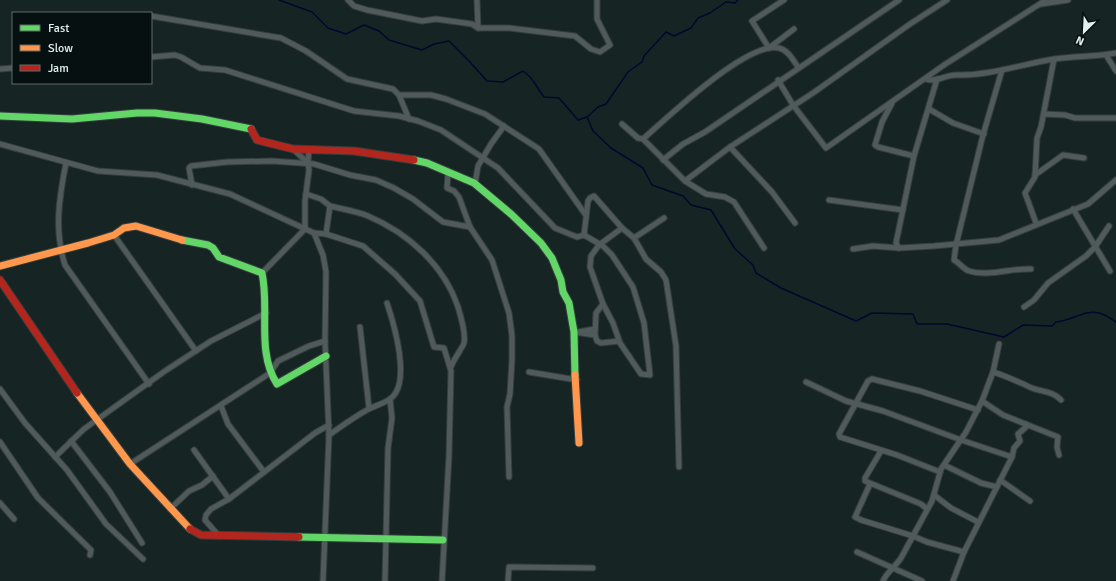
<svg xmlns="http://www.w3.org/2000/svg" width="1116" height="581" viewBox="0 0 1116 581" font-family="Signika,sans-serif">
<style>
.lines{fill:none;stroke-linecap:round;stroke-linejoin:round}
.stream{stroke:#02072d;stroke-width:1.5}
.street-casing{stroke:#343e3e;stroke-width:7}
.fast-casing{stroke:#343e3e;stroke-width:9}
.slow-casing{stroke:#343e3e;stroke-width:9}
.jam-casing{stroke:#343e3e;stroke-width:9}
.street{stroke:#505a5a;stroke-width:5}
.fast{stroke:#63d668;stroke-width:7}
.slow{stroke:#ff974d;stroke-width:7}
.jam{stroke:#b3261e;stroke-width:7}
</style>
<rect width="100%" height="100%" fill="#172424"/>
<g class="lines">
<g class="stream">
<path d="M 279,0 L 312,12 L 328,28 L 346,34 L 364,25 L 379,31 L 389,40 L 422,50 L 434,44 L 449,41 L 470,62 L 487,81 L 503,82 L 523,71 C 535,79 535,86 544,97 L 559,98 L 578,120 L 587,117 L 593,131 L 611,148 L 643,168 L 652,185 L 683,196 L 691,205 L 711,210 L 735,249 L 753,265 L 756,273 L 781,288 L 856,321 L 872,313 L 913,314 L 917,324 L 947,324 L 1004,337 L 1023,325 L 1052,326 L 1056,322 C 1071,321 1085,309 1099,313 C 1105,314 1111,319 1116,322"/>
<polyline points="587,117 598,107 606,104 628,72 642,62 644,56 666,32 674,36 691,28 698,18 710,13 726,2 735,3 738,0"/>
</g>
<g class="street-casing">
<g id="street">
<polyline points="348,0 354,6 367,10 422,21 436,19 472,24 478,28 509,28 575,36 591,49 600,52 610,45 597,19 597,0"/>
<polyline points="477,0 478,28"/>
<polyline points="784,0 752,21 769,48 794,29"/>
<polyline points="1041,4 1068,0"/>
<polyline points="151,16 281,38 306,51 347,79 393,89 399,95 409,119"/>
<polyline points="1106,55 1116,71"/>
<polyline points="151,57 175,55 181,57 200,68 225,70 354,111 399,116 418,121 441,130 498,168 555,228 577,237 584,235 603,246 612,255 633,287 644,323 650,375 641,374 620,343 613,323 603,304"/>
<polyline points="0,69 13,68"/>
<path d="M 1002,70 L 983,135 L 956,245 L 954,260 C 960,263 963,269 969,271 C 988,277 1011,268 1031,269"/>
<path d="M 926,79 C 935,83 946,75 955,75 C 989,76 1022,64 1055,59 C 1075,56 1096,57 1116,53"/>
<polyline points="778,80 793,105 826,148 944,65 1046,0"/>
<polyline points="399,95 431,95 446,99 485,114 539,149 585,214"/>
<polyline points="892,103 882,122 875,145 878,147 914,156"/>
<polyline points="929,109 953,123 984,134"/>
<polyline points="1044,114 1065,115 1075,118 1116,118"/>
<polyline points="622,124 638,138 643,139 685,181 706,194 725,197 734,202 764,248"/>
<path d="M 643,139 C 667,118 747,41 779,48 C 788,50 793,60 798,67"/>
<polyline points="0,144 98,171 157,175 230,194 314,233 326,234 363,246 395,274 420,301 434,347 444,348 451,371 449,456 442,581"/>
<polyline points="730,147 772,192 795,223"/>
<polyline points="663,160 683,144 705,132 899,0"/>
<path d="M 66,163 C 59,198 54,231 65,265 L 149,384"/>
<polyline points="308,163 309,149"/>
<polyline points="448,173 447,188 454,191 459,197 470,227 492,260 509,313 512,336 512,360 510,394 507,407 509,477"/>
<polyline points="1035,175 1063,155 1084,158"/>
<polyline points="685,181 730,147 813,93 910,24 947,0"/>
<polyline points="475,184 478,166 491,144 504,126"/>
<polyline points="192,185 189,168 191,166 227,162 272,161 314,164 350,175 376,180 394,188 413,199 443,222 470,227"/>
<polyline points="306,194 321,199 330,206 326,234"/>
<polyline points="829,200 903,210"/>
<path d="M 330,206 C 342,209 356,211 368,216 C 408,233 444,265 458,307 C 461,317 466,333 464,343 C 463,347 453,360 451,367"/>
<polyline points="1073,209 1110,271"/>
<polyline points="1036,223 1025,193 1035,177 1037,138 1041,127 1054,59"/>
<polyline points="314,233 323,255 326,272 325,341 329,435 323,581"/>
<polyline points="114,235 196,351"/>
<polyline points="584,235 588,201 590,198 594,196 622,228 634,238 646,259 661,272 666,280 676,346 679,467"/>
<polyline points="634,238 664,218"/>
<polyline points="899,248 896,243 914,156 937,79"/>
<polyline points="853,249 873,246 899,248 934,246 999,240 1088,204 1116,180"/>
<polyline points="262,273 305,229 305,201 309,170 308,163 293,149"/>
<polyline points="1024,307 1034,300 1048,283 1086,256 1095,247 1109,226"/>
<polyline points="360,327 369,408"/>
<polyline points="574,332 595,335 597,341 601,343 619,341"/>
<polyline points="578,332 595,329"/>
<polyline points="595,335 596,313 603,304 590,267 591,256 599,245 622,228"/>
<polyline points="999,344 993,372 982,401 966,432 941,469 932,501 913,536 927,542 964,552 1012,457 1014,448 1020,441 1018,434 1026,427 1026,424"/>
<polyline points="529,372 577,380"/>
<path d="M 993,372 C 1007,376 1018,382 1032,388 C 1042,392 1053,391 1061,400"/>
<polyline points="806,382 846,401 883,411 961,440 1012,457"/>
<polyline points="0,389 25,423 67,470 106,524 143,559"/>
<polyline points="982,401 1003,415 1058,437 1057,447 1059,455"/>
<polyline points="221,406 228,424 264,472"/>
<path d="M 329,435 C 342,426 354,417 367,410 C 374,406 383,404 390,399 C 412,384 394,324 387,303"/>
<polyline points="71,441 110,492 142,543"/>
<polyline points="0,442 38,498 91,550 90,555"/>
<polyline points="194,450 229,499"/>
<polyline points="881,451 865,478 865,481 921,504 927,509"/>
<polyline points="55,457 84,429 165,371 211,341 266,313"/>
<polyline points="130,464 270,373 278,361 309,346 325,341"/>
<polyline points="944,465 981,483 997,487"/>
<polyline points="940,472 897,455 840,437 839,434 868,381 872,379 920,391 978,410"/>
<polyline points="1000,480 1030,501"/>
<path d="M 870,484 L 855,517 L 861,520 L 913,536 C 909,543 905,551 901,558 C 895,567 887,572 883,581"/>
<polyline points="934,495 951,508 978,522"/>
<polyline points="0,503 14,519"/>
<polyline points="170,509 189,491 202,485 213,476"/>
<polyline points="219,536 205,520 206,515 211,509 229,499 315,433 329,425"/>
<polyline points="857,552 922,581"/>
<polyline points="385,581 388,448 392,418 390,399"/>
<polyline points="508,581 509,567 593,568"/>
<polyline points="953,581 964,552"/>
</g>
</g>
<g class="fast-casing">
<g id="fast">
<polyline points="0,116 72,119 137,113 155,113 202,119 251,129"/>
<polyline points="414,160 427,163 474,183 511,214 541,243 552,258 561,280 563,292 569,303 574,332 575,375"/>
<path d="M 182,240 L 208,245 L 213,248 L 219,257 L 262,273 C 270,309 256,351 277,384 L 326,356"/>
<polyline points="299,537 443,540"/>
</g>
</g>
<g class="slow-casing">
<g id="slow">
<polyline points="0,266 88,243 114,235 124,228 136,226 182,240"/>
<polyline points="575,375 579,443"/>
<polyline points="77,393 130,464 190,529"/>
</g>
</g>
<g class="jam-casing">
<g id="jam">
<polyline points="251,129 257,140 293,149 354,151 414,160"/>
<polyline points="0,280 77,393"/>
<polyline points="190,529 201,535 299,537"/>
</g>
</g>
<use href="#street" class="street"/>
<use href="#fast" class="fast"/>
<use href="#slow" class="slow"/>
<use href="#jam" class="jam"/>
</g>
<rect x="12" y="12" width="140" height="72" fill="#061010" stroke="#5e6a6a"/>
<rect x="20" y="25" width="20" height="6" fill="#63d668" stroke="#5e6a6a"/>
<text x="48" y="32" font-size="12" fill="#e2f1f0">Fast</text>
<rect x="20" y="45" width="20" height="6" fill="#ff974d" stroke="#5e6a6a"/>
<text x="48" y="52" font-size="12" fill="#e2f1f0">Slow</text>
<rect x="20" y="65" width="20" height="6" fill="#b3261e" stroke="#5e6a6a"/>
<text x="48" y="72" font-size="12" fill="#e2f1f0">Jam</text>
<g transform="translate(1084 32) rotate(204)" stroke="#061010" stroke-width="3" paint-order="stroke">
<path d="M0-3L7 15L0 10L-7 15Z" fill="#e2f1f0"/>
<text y="-6" font-size="11" font-weight="bold" text-anchor="middle" fill="#e2f1f0">N</text>
</g>
</svg>
